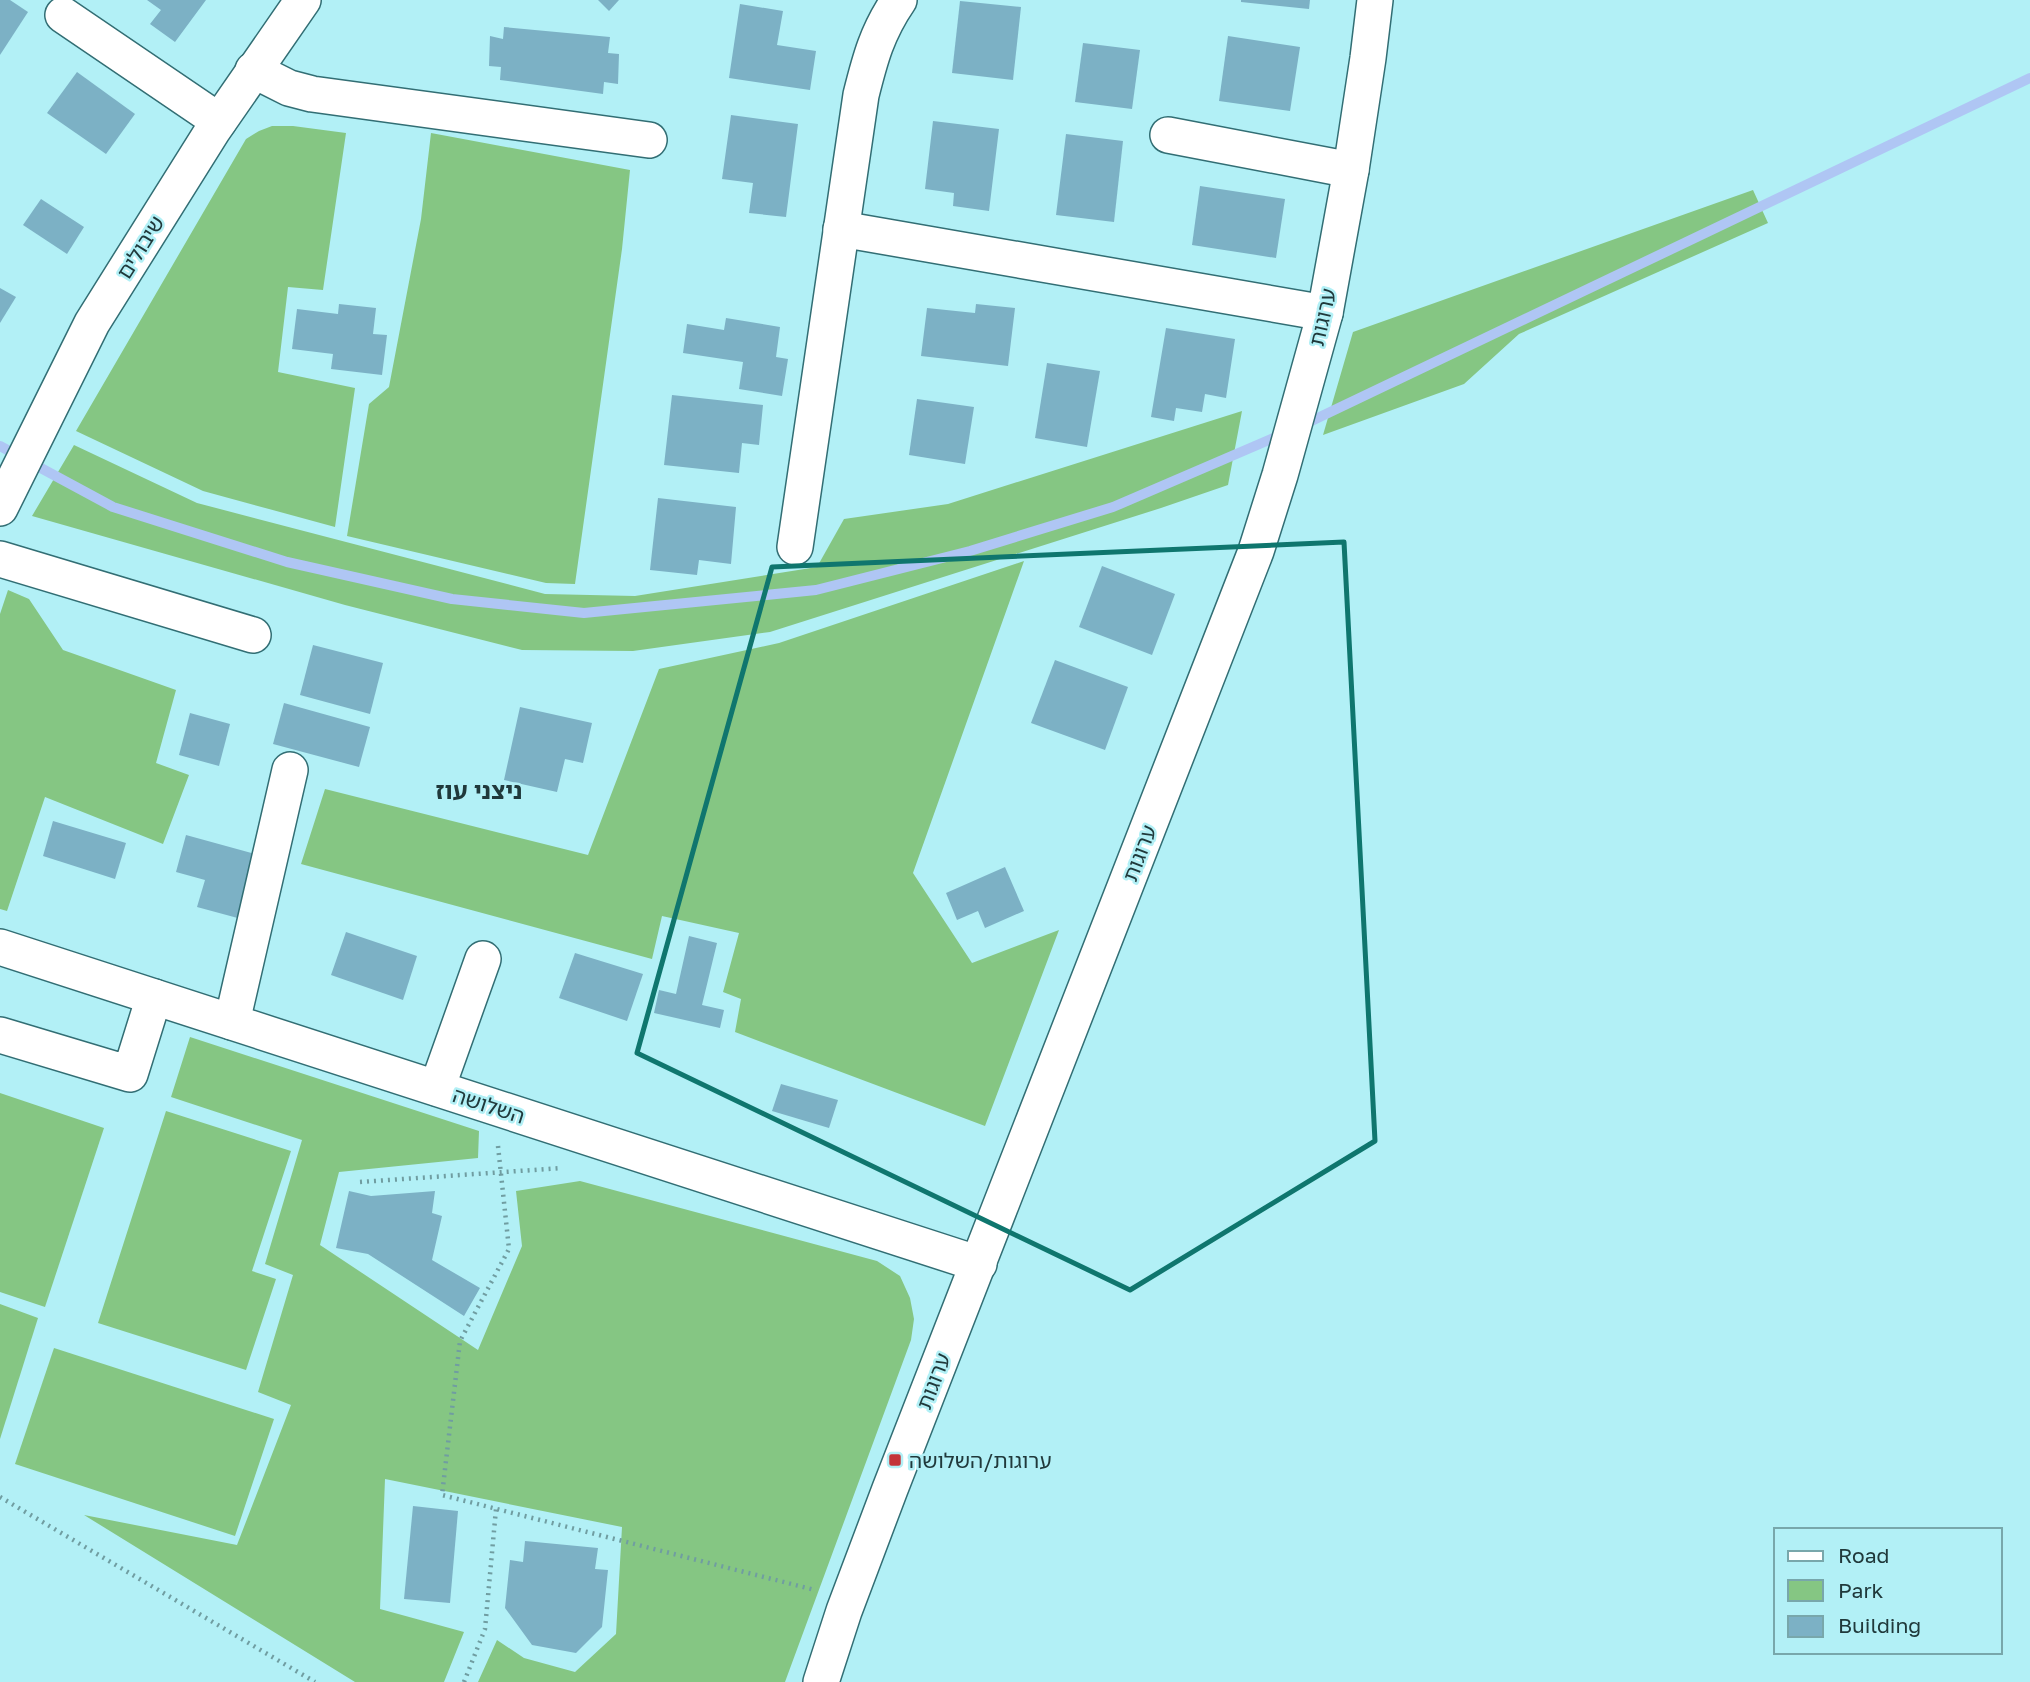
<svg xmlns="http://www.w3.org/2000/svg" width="2030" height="1682" viewBox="0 0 2030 1682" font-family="'Golos Text','Noto Sans Hebrew',sans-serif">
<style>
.green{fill:#85c683}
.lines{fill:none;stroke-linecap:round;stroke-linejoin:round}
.stream{stroke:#afc6f4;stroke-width:10}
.building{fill:#7cb1c5}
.minor-casing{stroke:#326e74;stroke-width:38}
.path{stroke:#709da1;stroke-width:4.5;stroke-dasharray:2 5;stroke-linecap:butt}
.minor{stroke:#fff;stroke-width:35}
.marked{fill:none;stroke:#0f766e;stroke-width:5;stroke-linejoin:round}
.poi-dot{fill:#c43439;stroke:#b2f0f6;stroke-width:2.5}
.labels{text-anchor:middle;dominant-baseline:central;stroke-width:5;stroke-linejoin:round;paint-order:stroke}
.street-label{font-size:21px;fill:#20393b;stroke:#b2f0f6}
.poi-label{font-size:21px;fill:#20393b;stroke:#b2f0f6;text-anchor:start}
.quarter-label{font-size:24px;font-weight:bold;fill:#20393b;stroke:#b2f0f6}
</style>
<rect width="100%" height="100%" fill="#b2f0f6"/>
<g class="green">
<polygon points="272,126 293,126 346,133 323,290 288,287 278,372 355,388 335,527 203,491 76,431 246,139 259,131"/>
<polygon points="431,133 630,170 622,249 575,584 546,583 347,536 369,404 389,387 421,219"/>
<polygon points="1753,190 1768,223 1519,334 1464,384 1323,435 1353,332"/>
<polygon points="1242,411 1228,485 1161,508 770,632 633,651 522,650 345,605 32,516 74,445 197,503 545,594 635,596 817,567 844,519 948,504"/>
<polygon points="1024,561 913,873 972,963 1059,930 985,1126 735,1032 741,999 723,992 739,933 662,916 652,959 301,864 325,789 588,855 659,669 779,643"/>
<polygon points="8,590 29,599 63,650 176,690 156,763 189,775 163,844 45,797 7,911 0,909 0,614"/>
<polygon points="190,1037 479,1131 478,1158 339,1172 320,1245 478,1350 522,1246 516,1191 580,1181 877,1261 900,1276 910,1298 914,1319 911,1340 785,1682 478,1682 497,1640 524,1658 575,1672 616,1634 622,1527 385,1479 380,1609 464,1632 444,1682 355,1682 84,1515 237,1545 291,1405 258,1392 293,1275 265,1264 302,1140 171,1097"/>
<polygon points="0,1093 104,1128 45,1307 0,1292"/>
<polygon points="166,1111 291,1151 252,1271 276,1279 246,1370 98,1323"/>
<polygon points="0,1304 38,1318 0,1439"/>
<polygon points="54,1348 274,1419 235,1536 15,1464"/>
</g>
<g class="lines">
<g class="stream">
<polyline points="1303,425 2030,78"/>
<polyline points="0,446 113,507 287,562 452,599 584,613 816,590 970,551 1113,507 1285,433"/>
</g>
</g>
<g class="building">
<polygon points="0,0 10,0 28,12 0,55"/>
<polygon points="147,0 206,0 175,42 150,24 161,10"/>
<polygon points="598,0 619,0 609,11"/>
<polygon points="1241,0 1310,0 1309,9 1241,2"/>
<polygon points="960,1 1021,7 1013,80 952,73"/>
<polygon points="740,4 783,11 777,45 816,51 810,90 729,78"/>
<polygon points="504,27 610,37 608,53 619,54 618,84 604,82 603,94 500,80 501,67 489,66 490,36 503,39"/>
<polygon points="1228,36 1300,47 1290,111 1219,101"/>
<polygon points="1083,43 1140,50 1132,109 1075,102"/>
<polygon points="77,72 135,114 106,154 47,113"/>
<polygon points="731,115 798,124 786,217 749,213 753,183 722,179"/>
<polygon points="933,121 999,129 989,211 953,206 954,193 925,189"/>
<polygon points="1066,134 1123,141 1114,222 1056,215"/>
<polygon points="1200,186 1285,199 1276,258 1192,245"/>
<polygon points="41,199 84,227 67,254 23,225"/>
<polygon points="0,288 16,297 0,323"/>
<polygon points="339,304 376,308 373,334 387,335 382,375 331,369 333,354 292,349 297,309 338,314"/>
<polygon points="976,304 1015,308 1008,366 921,356 927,308 975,313"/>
<polygon points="726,318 780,327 776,357 788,359 782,396 739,389 743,362 683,353 687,324 724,330"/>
<polygon points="1166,328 1235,339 1226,398 1205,394 1202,412 1176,408 1174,421 1151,417"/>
<polygon points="1047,363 1100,371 1087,447 1035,438"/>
<polygon points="672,395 763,405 759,445 742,443 739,473 664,465"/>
<polygon points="917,399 974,407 965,464 909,455"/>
<polygon points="658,498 736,507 731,564 699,560 697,575 650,570"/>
<polygon points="1102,566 1175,594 1152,655 1079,627"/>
<polygon points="313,645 383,663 370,714 300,695"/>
<polygon points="1055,660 1128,687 1105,750 1031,723"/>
<polygon points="284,703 370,727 359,767 273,744"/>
<polygon points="520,707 592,723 583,763 565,759 557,792 504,780"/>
<polygon points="190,713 230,724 219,766 179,755"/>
<polygon points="53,821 126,843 115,879 43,856"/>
<polygon points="186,835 262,856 245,920 197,907 205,880 176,872"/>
<polygon points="1005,867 1024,911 985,928 978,911 957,920 946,893"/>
<polygon points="346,932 417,956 403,1000 331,975"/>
<polygon points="689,936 717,943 702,1005 724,1010 720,1028 654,1013 659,990 676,994"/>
<polygon points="575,953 643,974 627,1021 559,998"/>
<polygon points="781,1084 838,1100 829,1128 772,1111"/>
<polygon points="349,1191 371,1196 435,1191 432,1213 442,1216 432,1260 480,1288 464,1316 368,1254 336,1248"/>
<polygon points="413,1506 458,1511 450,1603 404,1599"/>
<polygon points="525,1541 598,1548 595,1569 608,1570 602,1627 576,1653 532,1645 505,1608 510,1560 523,1562"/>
</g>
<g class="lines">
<g class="minor-casing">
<g id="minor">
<polyline points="63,15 219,121"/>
<polyline points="253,70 289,88 312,94 649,140"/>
<polyline points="1168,135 1351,170"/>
<polyline points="841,229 1325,313"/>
<polyline points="0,508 92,323 213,130 303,0"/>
<path d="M 795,547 L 861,95 C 870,59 877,32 899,0"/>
<polyline points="0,559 253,635"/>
<polyline points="0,947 979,1264"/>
<polyline points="232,1022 290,770"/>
<polyline points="0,1035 130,1074 154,997"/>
<polyline points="437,1088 483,959"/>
<polyline points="821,1682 844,1611 890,1489 1256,551 1280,475 1325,313 1351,170 1368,58 1375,0"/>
</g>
</g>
<g class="path">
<polyline points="498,1146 509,1249 460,1341 442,1495 815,1590"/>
<polyline points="360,1182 562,1168"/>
<polyline points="0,1497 315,1682"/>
<polyline points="464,1682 485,1629 496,1509"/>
</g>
<use href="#minor" class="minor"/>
</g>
<path class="marked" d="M 1344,542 L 1375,1141 L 1130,1290 L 637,1053 L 772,567 Z"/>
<rect class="poi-dot" x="888" y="1453" width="14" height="14" rx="3.5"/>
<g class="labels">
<g class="street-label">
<text transform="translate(140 247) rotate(-58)">שיבולים</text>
<text transform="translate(1322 317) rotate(-77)">ערוגות</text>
<text transform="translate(1139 853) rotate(-69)">ערוגות</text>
<text transform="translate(489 1105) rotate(18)">השלושה</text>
<text transform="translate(933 1381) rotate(-69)">ערוגות</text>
</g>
<g class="poi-label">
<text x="909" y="1460">ערוגות/השלושה</text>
</g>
<g class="quarter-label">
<text x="479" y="789">ניצני עוז</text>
</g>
</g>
<rect x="1774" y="1528" width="228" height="126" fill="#b2f0f6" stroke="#78a7ab" stroke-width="2"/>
<rect x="1788" y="1551" width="35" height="10" fill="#ffffff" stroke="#78a7ab" stroke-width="2"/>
<text x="1838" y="1563" font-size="21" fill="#20393b">Road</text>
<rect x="1788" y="1580" width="35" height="21" fill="#85c683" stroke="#78a7ab" stroke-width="2"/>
<text x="1838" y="1598" font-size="21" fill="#20393b">Park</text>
<rect x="1788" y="1616" width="35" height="21" fill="#7cb1c5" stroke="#78a7ab" stroke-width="2"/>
<text x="1838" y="1633" font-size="21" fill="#20393b">Building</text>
</svg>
